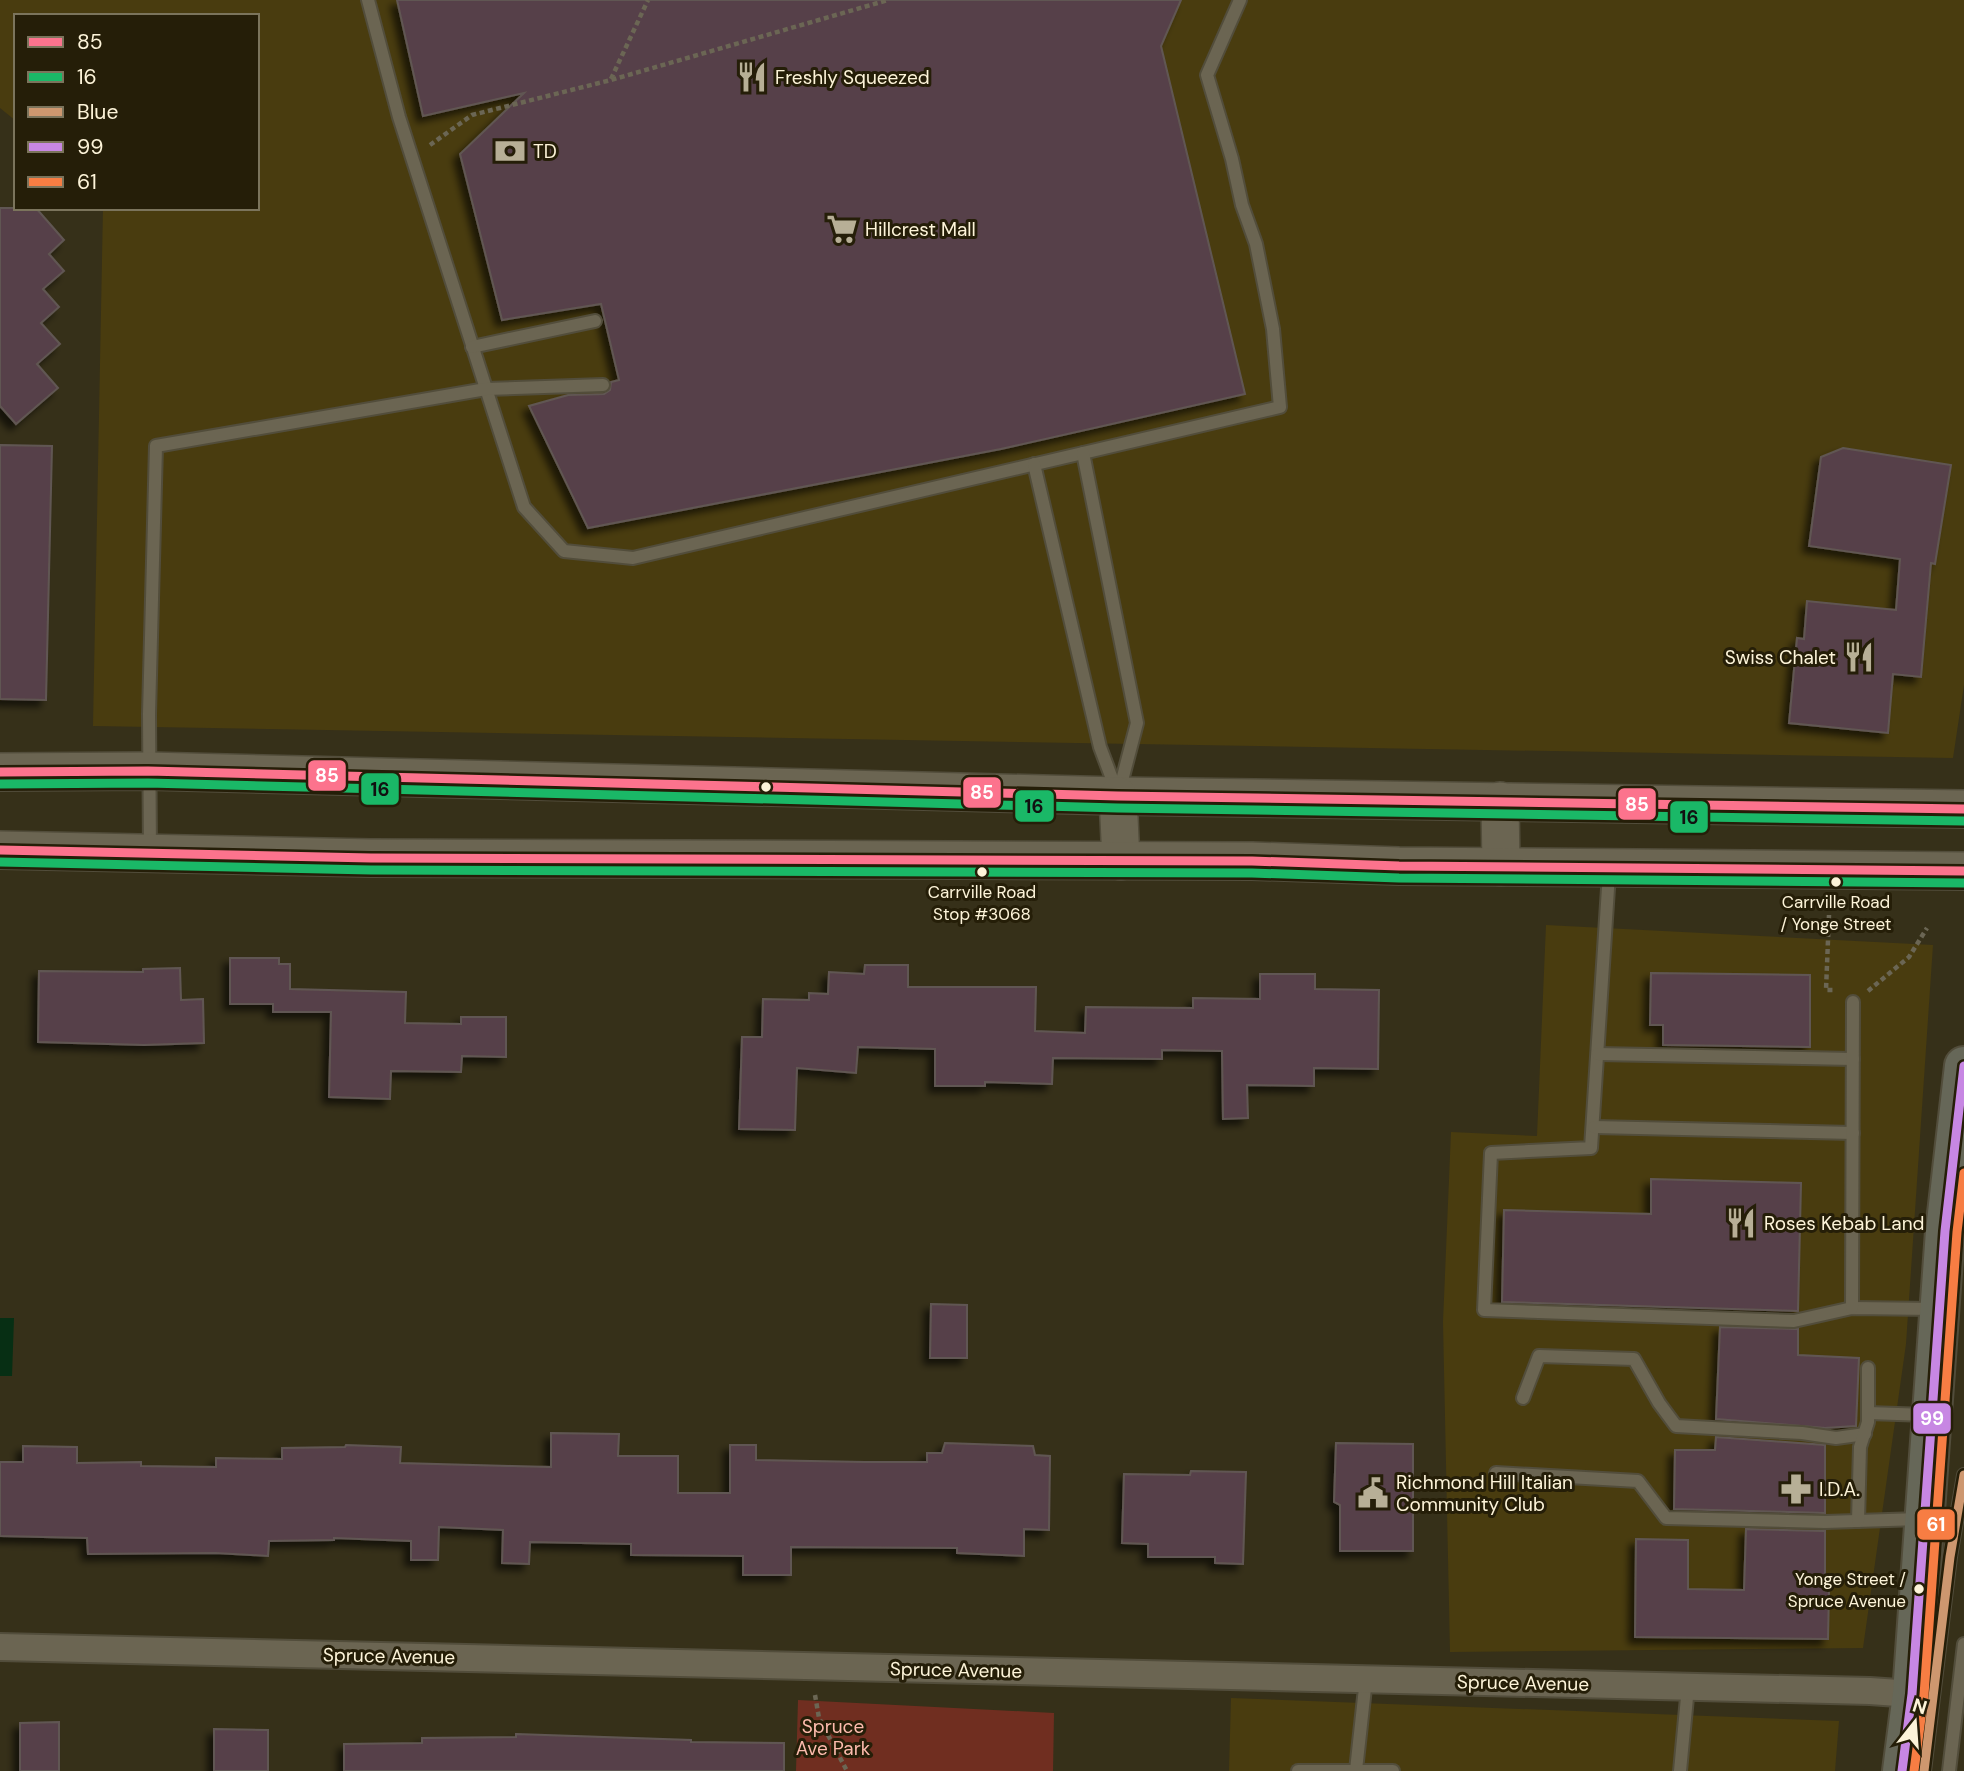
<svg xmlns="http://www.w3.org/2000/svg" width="1964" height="1771" viewBox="0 0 1964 1771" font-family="'DM Sans',sans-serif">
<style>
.built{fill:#493c0f}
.green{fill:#702e20}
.water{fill:#072f14}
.building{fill:#574148;stroke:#615753;stroke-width:2;filter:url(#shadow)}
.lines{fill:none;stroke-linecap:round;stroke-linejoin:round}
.service-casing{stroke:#524d3b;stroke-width:16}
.minor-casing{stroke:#524d3b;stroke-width:30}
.secondary-casing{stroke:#524d3b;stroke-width:40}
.primary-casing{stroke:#524d3b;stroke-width:42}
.path{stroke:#6b6654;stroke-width:4.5;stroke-dasharray:5 3.5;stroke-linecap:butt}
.service{stroke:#6b6552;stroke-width:12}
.minor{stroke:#6b6552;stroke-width:26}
.secondary{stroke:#6b6552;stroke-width:37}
.primary{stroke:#666758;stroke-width:38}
.bus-1-casing{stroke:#251e08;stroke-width:14}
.bus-2-casing{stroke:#251e08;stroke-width:14}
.bus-3-casing{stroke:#251e08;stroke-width:14}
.bus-4-casing{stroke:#251e08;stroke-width:14}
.bus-5-casing{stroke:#251e08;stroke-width:14}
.bus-1{stroke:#fc738d;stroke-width:9}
.bus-2{stroke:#1ab867;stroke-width:9}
.bus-3{stroke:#cd976f;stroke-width:9}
.bus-4{stroke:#c787e3;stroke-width:9}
.bus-5{stroke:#f77d43;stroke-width:9}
.bus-dot{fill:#fdf4d9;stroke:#251e08;stroke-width:2.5}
.labels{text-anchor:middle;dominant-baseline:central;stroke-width:6;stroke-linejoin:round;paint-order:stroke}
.bus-label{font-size:17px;fill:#fdf4d9;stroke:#251e08}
.poi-label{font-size:19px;fill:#fdf4d9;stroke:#251e08;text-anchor:start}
.street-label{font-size:19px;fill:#fdf4d9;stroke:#251e08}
.park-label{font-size:19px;fill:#fdbbad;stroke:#251e08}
.line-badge{stroke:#251e08;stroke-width:2.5}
.badge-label{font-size:19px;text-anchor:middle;font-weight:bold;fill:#fff}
.pale-badge-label{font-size:19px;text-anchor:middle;font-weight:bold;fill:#111}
</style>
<defs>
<filter id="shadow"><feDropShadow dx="-6" dy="6" stdDeviation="3.5" flood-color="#0009"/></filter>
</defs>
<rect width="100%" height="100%" fill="#363019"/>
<g class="built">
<polygon points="0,0 1964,0 1964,685 1953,758 93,726 103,208 257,208 257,16 16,16 16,121 0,108"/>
<polygon points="1546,925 1933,945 1906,1344 1863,1648 1450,1652 1443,1322 1451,1132 1537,1136"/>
<polygon points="1231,1698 1839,1721 1835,1771 1229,1771"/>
</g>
<polygon class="green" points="798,1700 1054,1713 1053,1771 796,1771"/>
<polygon class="water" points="0,1318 14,1318 12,1376 0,1376"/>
<g class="building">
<polygon points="397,0 1181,0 1161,46 1245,394 1001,449 588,528 529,406 568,395 604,394 610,390 611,382 619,380 601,304 502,320 460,154 524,93 423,116"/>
<polygon points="0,208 36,208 64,240 49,254 64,271 43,289 59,307 41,323 60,344 37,364 58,388 16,424 0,406"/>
<polygon points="0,445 52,446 46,700 0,699"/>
<polygon points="1843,448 1951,465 1935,564 1931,563 1921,677 1893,674 1888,733 1789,723 1797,638 1804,639 1807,601 1896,610 1900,559 1809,546 1821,457"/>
<polygon points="230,958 279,958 279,964 290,964 290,989 406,992 405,1023 461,1024 461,1017 506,1017 506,1057 462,1056 461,1072 391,1071 390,1099 329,1097 331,1012 273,1012 273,1004 230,1004"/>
<polygon points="865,965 908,965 908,987 1036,987 1035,1031 1085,1033 1086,1007 1193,1008 1193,998 1260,999 1260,974 1315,974 1315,989 1379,990 1378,1069 1314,1068 1314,1086 1247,1085 1248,1118 1223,1119 1222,1051 1162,1050 1162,1059 1053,1058 1052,1084 985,1082 985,1086 935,1086 935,1049 858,1047 856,1073 797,1068 795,1130 739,1129 742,1037 762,1037 763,999 809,1000 809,993 828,994 829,972 864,974"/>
<polygon points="180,968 181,1000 203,999 204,1043 144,1045 38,1042 39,971 143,972 143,969"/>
<polygon points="1651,973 1810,975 1810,1047 1663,1045 1663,1025 1650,1025"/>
<polygon points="1651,1179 1801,1183 1798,1311 1502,1302 1504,1210 1651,1214"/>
<polygon points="931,1304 967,1305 967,1358 930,1358"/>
<polygon points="1720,1327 1798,1329 1798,1355 1859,1358 1856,1426 1825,1428 1716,1419"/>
<polygon points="551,1433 619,1434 618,1456 678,1456 678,1493 730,1493 730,1445 756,1445 756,1460 865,1462 927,1462 927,1453 942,1453 945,1443 1033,1446 1035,1455 1050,1456 1049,1530 1024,1529 1024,1556 957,1553 957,1548 791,1547 791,1575 743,1575 743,1556 631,1555 631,1544 530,1542 529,1564 502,1563 503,1530 439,1527 438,1560 411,1560 411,1541 334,1538 334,1540 269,1541 268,1556 215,1553 88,1554 87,1538 0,1536 0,1462 23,1462 23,1446 77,1447 77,1463 141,1462 141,1466 216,1467 216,1458 282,1459 282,1448 345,1447 346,1445 401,1447 400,1463 551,1467"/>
<polygon points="1716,1437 1825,1445 1825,1513 1674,1509 1675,1450 1715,1450"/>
<polygon points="1336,1443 1413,1444 1413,1551 1340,1551 1340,1505 1334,1502"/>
<polygon points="1191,1471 1246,1472 1243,1564 1215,1563 1215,1557 1148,1557 1148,1544 1122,1543 1124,1474 1190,1475"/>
<polygon points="1746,1529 1825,1531 1825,1591 1829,1591 1828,1639 1635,1637 1636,1539 1688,1540 1688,1589 1744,1590"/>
<polygon points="59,1722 59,1771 20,1771 20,1723"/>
<polygon points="214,1729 268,1730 268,1771 214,1771"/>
<polygon points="516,1734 691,1740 691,1742 784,1743 784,1771 344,1771 344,1744 422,1743 422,1738 516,1737"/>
</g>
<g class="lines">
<g class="service-casing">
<g id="service">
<polyline points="368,0 399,117 524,507 564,551 633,558 1280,407 1273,329 1256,244 1242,205 1232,159 1207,75 1240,0"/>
<polyline points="472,347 595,321"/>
<polyline points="1083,453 1137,723 1119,792"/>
<polyline points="1034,464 1100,747 1117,792"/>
<polyline points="150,852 149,714 156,446 486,389 603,385"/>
<polyline points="1609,873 1591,1148 1491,1153 1484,1310 1794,1321 1852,1308 1935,1309"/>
<polyline points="1598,1054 1853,1059"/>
<polyline points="1594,1127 1853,1133"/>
<polyline points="1852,1308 1853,1002"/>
<polyline points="1523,1398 1539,1356 1634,1359 1659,1403 1676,1426 1802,1433 1836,1438 1865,1434"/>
<polyline points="1868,1413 1927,1415"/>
<polyline points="1496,1473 1638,1481 1666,1518 1825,1522 1920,1519"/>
<polyline points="1858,1521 1860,1447 1868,1422 1868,1368"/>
<polyline points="1356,1770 1366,1679"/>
<polyline points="1298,1771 1393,1771"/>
<polyline points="1680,1771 1688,1687"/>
<polyline points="1924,1771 1950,1557 1964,1475"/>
<polyline points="1949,1771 1964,1644"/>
</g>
</g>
<g class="minor-casing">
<polyline id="minor" points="0,1647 1870,1691 1912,1694"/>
</g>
<g class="secondary-casing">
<g id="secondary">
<polyline points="0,772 148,771 1118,796 1964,809"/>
<polyline points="1118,796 1121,861"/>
<polyline points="1500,801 1501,867"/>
<polyline points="0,850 371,858 1252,861 1399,866 1964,871"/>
</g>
</g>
<g class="primary-casing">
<polyline id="primary" points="1902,1771 1912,1694 1945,1231 1964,1066"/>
</g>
<g class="path">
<polyline points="611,79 648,0"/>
<polyline points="430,145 472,115 611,80 888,0"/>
<polyline points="1829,915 1826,990 1834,990"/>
<polyline points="1868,991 1909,957 1927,928"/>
<polyline points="815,1695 819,1718 847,1771"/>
</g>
<use href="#service" class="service"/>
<use href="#minor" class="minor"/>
<use href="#secondary" class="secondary"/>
<use href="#primary" class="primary"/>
<g class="bus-1-casing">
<g id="bus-1">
<polyline points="0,772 148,771 1118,796 1964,809"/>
<polyline points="0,850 371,858 1252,861 1399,866 1964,871"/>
</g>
</g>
<g class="bus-2-casing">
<g id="bus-2">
<polyline points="0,784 148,783 1118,808 1964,821"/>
<polyline points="0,862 371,870 1252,873 1399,878 1964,883"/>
</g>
</g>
<g class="bus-3-casing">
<polyline id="bus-3" points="1924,1771 1950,1557 1964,1475"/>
</g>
<g class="bus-4-casing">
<polyline id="bus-4" points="1902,1771 1912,1694 1945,1231 1964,1066"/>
</g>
<g class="bus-5-casing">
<polyline id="bus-5" points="1914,1771 1924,1695 1957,1232 1964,1173"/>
</g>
<use href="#bus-1" class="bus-1"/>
<use href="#bus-2" class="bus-2"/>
<use href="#bus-3" class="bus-3"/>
<use href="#bus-4" class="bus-4"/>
<use href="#bus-5" class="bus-5"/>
</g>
<defs>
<g id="restaurant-bare" transform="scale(2.415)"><path d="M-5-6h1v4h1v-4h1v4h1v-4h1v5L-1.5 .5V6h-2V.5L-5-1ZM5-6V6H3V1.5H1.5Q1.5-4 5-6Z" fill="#b7af96" stroke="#251e08" stroke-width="2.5" paint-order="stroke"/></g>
<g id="bank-bare" transform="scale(2.415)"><path d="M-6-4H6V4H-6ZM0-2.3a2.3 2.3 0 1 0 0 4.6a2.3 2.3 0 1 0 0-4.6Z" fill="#b7af96" stroke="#251e08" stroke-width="2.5" paint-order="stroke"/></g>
<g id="supermarket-bare" transform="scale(2.415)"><path d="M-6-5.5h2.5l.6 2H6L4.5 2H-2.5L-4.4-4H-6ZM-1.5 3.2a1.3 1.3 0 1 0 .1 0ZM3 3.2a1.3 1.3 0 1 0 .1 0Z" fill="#b7af96" stroke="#251e08" stroke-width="2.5" paint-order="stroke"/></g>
<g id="pharmacy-bare" transform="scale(2.415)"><path d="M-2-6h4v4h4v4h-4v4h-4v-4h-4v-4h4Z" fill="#b7af96" stroke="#251e08" stroke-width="2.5" paint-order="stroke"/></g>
<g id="civic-bare" transform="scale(2.415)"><path d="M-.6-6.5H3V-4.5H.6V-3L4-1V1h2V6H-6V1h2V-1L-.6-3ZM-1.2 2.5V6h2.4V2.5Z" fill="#b7af96" stroke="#251e08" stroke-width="2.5" paint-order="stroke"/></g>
</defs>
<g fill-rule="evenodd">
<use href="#restaurant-bare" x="752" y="77"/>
<use href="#bank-bare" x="510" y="151"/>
<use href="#supermarket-bare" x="842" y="229"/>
<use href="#restaurant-bare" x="1859" y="657"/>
<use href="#restaurant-bare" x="1741" y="1223"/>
<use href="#pharmacy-bare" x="1796" y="1489"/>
<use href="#civic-bare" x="1373" y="1493"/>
</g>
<g class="bus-dot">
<circle cx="766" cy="787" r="6"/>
<circle cx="982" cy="872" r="6"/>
<circle cx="1836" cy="882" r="6"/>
<circle cx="1919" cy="1589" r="6"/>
</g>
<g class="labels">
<g class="bus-label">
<text x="982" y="892">Carrville Road<tspan x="982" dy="22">Stop #3068</tspan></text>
<text x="1836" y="902">Carrville Road<tspan x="1836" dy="22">/ Yonge Street</tspan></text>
<text x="1906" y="1579" text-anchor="end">Yonge Street /<tspan x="1906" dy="22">Spruce Avenue</tspan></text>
</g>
<g class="poi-label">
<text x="775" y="77">Freshly Squeezed</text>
<text x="533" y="151">TD</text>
<text x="865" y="229">Hillcrest Mall</text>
<text x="1836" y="657" text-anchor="end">Swiss Chalet</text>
<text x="1764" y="1223">Roses Kebab Land</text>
<text x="1396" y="1482">Richmond Hill Italian<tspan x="1396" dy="22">Community Club</tspan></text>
<text x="1819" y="1489">I.D.A.</text>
</g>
<g class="street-label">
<text transform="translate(389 1656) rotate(1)">Spruce Avenue</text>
<text transform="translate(956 1670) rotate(1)">Spruce Avenue</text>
<text transform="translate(1523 1683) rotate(1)">Spruce Avenue</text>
</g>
<g class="park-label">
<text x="833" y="1726">Spruce<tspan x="833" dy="22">Ave Park</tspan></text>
</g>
</g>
<g class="line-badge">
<rect x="307" y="759" width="40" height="33" rx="7" fill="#fc738d"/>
<rect x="360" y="772" width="40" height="34" rx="7" fill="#1ab867"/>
<rect x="962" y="776" width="40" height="33" rx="7" fill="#fc738d"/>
<rect x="1617" y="787" width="40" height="34" rx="7" fill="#fc738d"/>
<rect x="1014" y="789" width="41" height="34" rx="7" fill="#1ab867"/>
<rect x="1669" y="800" width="40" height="34" rx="7" fill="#1ab867"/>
<rect x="1912" y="1402" width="40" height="33" rx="7" fill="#c787e3"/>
<rect x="1916" y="1508" width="40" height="33" rx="7" fill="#f77d43"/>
</g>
<g class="badge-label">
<text x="327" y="782">85</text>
<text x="982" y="799">85</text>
<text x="1637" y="811">85</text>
<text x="1932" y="1425">99</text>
<text x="1936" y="1531">61</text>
</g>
<g class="pale-badge-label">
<text x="380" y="796">16</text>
<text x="1034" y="813">16</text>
<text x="1689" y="824">16</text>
</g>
<rect x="14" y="14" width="245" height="196" fill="#251e08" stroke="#7b745c" stroke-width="2"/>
<rect x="28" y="37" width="35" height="10" fill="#fc738d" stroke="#7b745c" stroke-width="2"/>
<text x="77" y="49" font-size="21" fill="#fdf4d9">85</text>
<rect x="28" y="72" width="35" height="10" fill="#1ab867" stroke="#7b745c" stroke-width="2"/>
<text x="77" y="84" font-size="21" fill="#fdf4d9">16</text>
<rect x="28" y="107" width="35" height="10" fill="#cd976f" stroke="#7b745c" stroke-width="2"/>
<text x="77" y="119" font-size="21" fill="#fdf4d9">Blue</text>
<rect x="28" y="142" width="35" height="10" fill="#c787e3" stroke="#7b745c" stroke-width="2"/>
<text x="77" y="154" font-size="21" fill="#fdf4d9">99</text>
<rect x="28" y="177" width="35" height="10" fill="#f77d43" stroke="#7b745c" stroke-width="2"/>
<text x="77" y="189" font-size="21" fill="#fdf4d9">61</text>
<g transform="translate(1915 1722) rotate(17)" stroke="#251e08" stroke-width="5" paint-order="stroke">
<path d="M0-5L12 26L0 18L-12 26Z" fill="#fdf4d9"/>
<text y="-10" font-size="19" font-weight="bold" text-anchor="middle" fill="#fdf4d9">N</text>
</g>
</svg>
